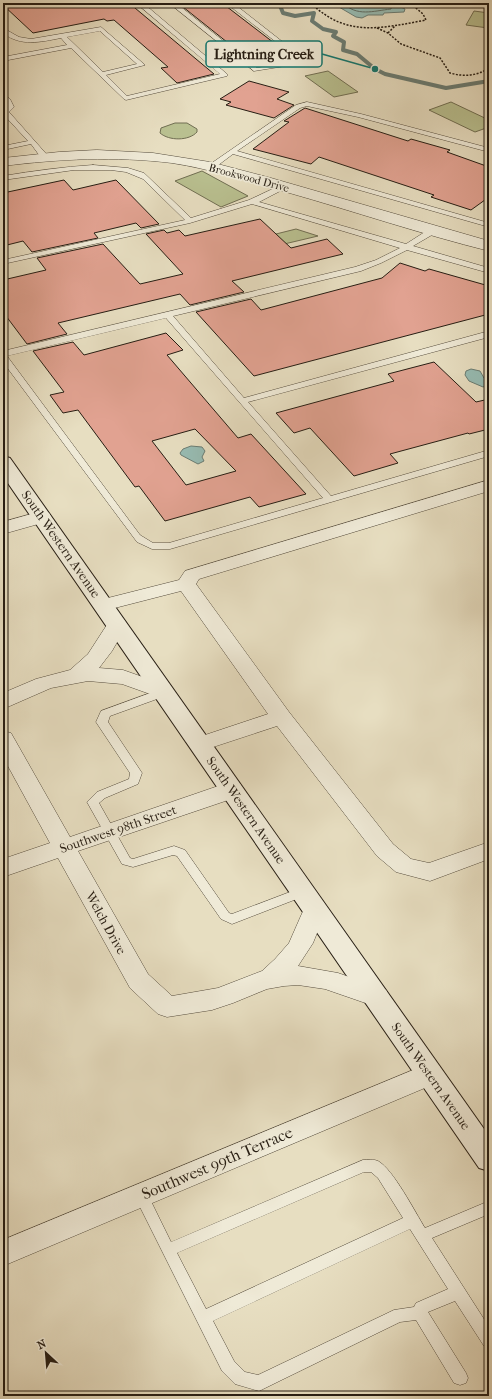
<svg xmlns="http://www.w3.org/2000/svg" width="492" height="1399" viewBox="0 0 492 1399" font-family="'IM FELL French Canon',serif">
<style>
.green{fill:#b9c090;stroke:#706e52}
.water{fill:#97bcb3;stroke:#6a7c73}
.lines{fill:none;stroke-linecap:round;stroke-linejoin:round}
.shore{stroke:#5e6c63;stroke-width:1}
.stream{stroke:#6a7c73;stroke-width:4}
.building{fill:#e1a291;stroke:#261d13;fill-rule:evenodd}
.lane-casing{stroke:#564d3e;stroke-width:1}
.street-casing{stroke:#564d3e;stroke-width:1}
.secondary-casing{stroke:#261d13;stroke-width:2}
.path{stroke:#261d13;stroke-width:1.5;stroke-dasharray:2 1.5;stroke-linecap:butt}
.lane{fill:#efead7;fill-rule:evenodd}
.street{fill:#efead7;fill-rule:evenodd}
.secondary{fill:#efead7;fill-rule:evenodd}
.labels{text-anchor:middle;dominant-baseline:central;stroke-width:3.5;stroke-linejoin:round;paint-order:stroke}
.far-street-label{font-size:11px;fill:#261d13;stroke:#efead7}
.street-label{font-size:13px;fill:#261d13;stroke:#efead7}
.near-street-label{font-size:16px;fill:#261d13;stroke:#efead7}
.leader{fill:none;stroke:#0f766e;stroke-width:1.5}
.callout-dot{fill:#0f766e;stroke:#efead7;stroke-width:1.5}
.callout{fill:#efead7;stroke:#0f766e;stroke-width:1.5}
.callout-label{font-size:14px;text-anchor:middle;font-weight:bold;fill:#261d13}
</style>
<rect width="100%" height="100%" fill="#e7dec1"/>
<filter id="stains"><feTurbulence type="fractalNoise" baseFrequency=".005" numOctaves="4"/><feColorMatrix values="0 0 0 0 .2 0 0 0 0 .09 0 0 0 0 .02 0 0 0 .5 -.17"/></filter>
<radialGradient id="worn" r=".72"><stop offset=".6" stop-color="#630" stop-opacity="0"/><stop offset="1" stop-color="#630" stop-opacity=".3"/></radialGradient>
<g class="green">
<polygon points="474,11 489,13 488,28 466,25"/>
<polygon points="328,71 358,92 334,97 305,76"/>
<polygon points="451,102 489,120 489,127 475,132 429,110"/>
<path d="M 175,123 L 187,123 L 197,129 L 197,132 C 189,141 169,141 160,133 L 161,128 Z"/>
<polygon points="202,171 248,196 221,207 175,181"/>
<polygon points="296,229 318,236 221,259 212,250"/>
</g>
<g class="water">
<polygon points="339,3 393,3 405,9 404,12 384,13 383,15 368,15 362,18 356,17 339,7"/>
<polygon points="471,369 480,371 484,378 489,381 489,385 483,387 469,381 465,375 466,371"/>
<polygon points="191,446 202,447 205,451 202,457 204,461 198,464 181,455 180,453 183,449"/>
</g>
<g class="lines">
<path class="shore" d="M 343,3 C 357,17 373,11 391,9 L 392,3"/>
<polyline class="stream" points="279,3 283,13 295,16 314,13 312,21 323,29 336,32 333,36 344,42 343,50 357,54 375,69 385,74 446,88 489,81"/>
</g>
<g class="building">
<polygon points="3,3 91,3 95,7 117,3 129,3 214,74 177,83 161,68 168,67 114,20 107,21 104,19 33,33 3,5"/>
<polygon points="178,3 222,3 295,59 257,66"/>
<polygon points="249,81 289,92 277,99 294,105 274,118 226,105 231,102 220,99"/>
<polygon points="305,108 408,141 411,139 450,150 447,152 489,167 489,197 471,210 431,197 434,195 319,157 311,164 253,149 289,122 284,121"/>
<polygon points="64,180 73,190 116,180 159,224 141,228 136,223 94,233 98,238 32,252 23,241 3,246 3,193"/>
<polygon points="260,219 291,248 327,239 343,254 232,281 244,292 190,305 180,294 58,323 67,334 27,344 3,312 3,280 46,270 37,258 103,244 140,284 183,274 146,234 164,230 167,233 179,230 185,236"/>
<polygon points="400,263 425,271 429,269 489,286 489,314 254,376 196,312 251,299 261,310 382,278"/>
<path d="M 166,333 L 183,350 L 167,355 L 238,438 L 251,434 L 306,494 L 259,507 L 250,497 L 165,521 L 139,486 L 135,487 L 78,410 L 63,413 L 50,395 L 64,392 L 33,351 L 73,342 L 84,355 ZM 195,429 L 236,471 L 186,485 L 152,441 Z"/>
<polygon points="434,362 476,402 489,399 489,429 469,434 468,433 390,454 398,463 354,476 310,428 294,433 276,413 394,381 388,374"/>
</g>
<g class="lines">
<g class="lane-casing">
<g id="lane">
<path d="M 136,3 L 143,3 L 227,74 L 227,76 L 126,100 L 124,99 L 71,48 L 3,61 L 3,57 L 67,45 L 61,38 C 40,42 21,47 3,33 L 3,28 L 19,37 L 31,39 L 101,27 L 145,65 L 106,75 L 127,96 L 220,74 ZM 100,31 L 137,64 L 103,72 L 67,37 Z"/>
<polygon points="169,3 176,3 257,68 299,60 226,3 233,3 307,61 304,63 254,71"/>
<polygon points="3,93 10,99 14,107 9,112 49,157 48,159 42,159 31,144 3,150 3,146 28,141 3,114 3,110 7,107 3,99"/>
<polygon points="307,102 361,114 489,148 489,152 358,117 307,106 300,108 237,151 489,223 489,227 233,154 213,169 210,169 206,167 296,105"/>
<path d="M 93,165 L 128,168 L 144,173 L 191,218 L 249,200 L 283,184 L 286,184 L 286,188 L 259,202 L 406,244 L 431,228 L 437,228 L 437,232 L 413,246 L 489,268 L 489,273 L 407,250 L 381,263 L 361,271 L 173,316 L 244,398 L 489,331 L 489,337 L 248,402 L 331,496 L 489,450 L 489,456 L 170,549 L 152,549 L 137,542 L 3,362 L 3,351 L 355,267 L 376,260 L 400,248 L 252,204 L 190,223 L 3,264 L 3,260 L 185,220 L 143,179 L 126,172 L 111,170 L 74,170 L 3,180 L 3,176 C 33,171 63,167 93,165 ZM 166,318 L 323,498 L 169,543 L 153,543 L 140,535 L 7,356 Z"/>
<polygon points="164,688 168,689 169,692 168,695 110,716 108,722 142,773 138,784 105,798 99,803 130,858 133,859 174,846 185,850 229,913 232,914 303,887 307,889 309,892 307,895 232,924 221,919 177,856 173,855 133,867 122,864 87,802 97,792 129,779 130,773 96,722 101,711"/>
<path d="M 363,1160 C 368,1160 374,1159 378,1161 C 393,1169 415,1212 425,1228 L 489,1201 L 489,1214 L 432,1238 L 489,1327 L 489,1348 L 484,1346 L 455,1301 L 428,1312 L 466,1373 L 468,1378 L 466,1383 L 460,1385 L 454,1383 L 416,1320 L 400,1322 L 259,1391 L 235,1384 L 222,1371 L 134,1195 L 136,1191 L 141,1189 L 146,1191 L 171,1242 ZM 364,1172 L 371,1172 L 378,1178 L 403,1218 L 206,1309 L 177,1253 ZM 410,1229 L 448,1289 L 416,1303 L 414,1307 L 394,1310 L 258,1375 L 245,1372 L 234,1361 L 213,1321 Z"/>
</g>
</g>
<g class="street-casing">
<g id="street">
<path d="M 97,150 L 153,153 L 210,162 L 271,178 L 489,241 L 489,251 C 421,234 353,211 286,192 C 248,181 211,169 172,163 C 115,156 59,159 3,166 L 3,158 L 59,152 Z"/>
<polygon points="489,480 489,491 199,579 196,584 289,712 393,844 411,859 429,863 489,842 489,859 438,878 430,881 396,872 377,856 277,726 201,751 193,749 190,744 193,739 268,714 181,591 103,611 96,609 93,605 96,601 179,580 185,571"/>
<polygon points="42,511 49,513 51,517 49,521 3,534 3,522"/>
<polygon points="117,619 124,620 127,625 112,651 99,668 123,670 171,687 174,692 171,697 164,699 122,684 88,681 51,688 3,709 3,693 36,679 70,670 88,654 110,620"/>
<polygon points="3,731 11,733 70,837 224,784 232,782 240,784 243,790 240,796 78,851 148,974 172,996 218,988 262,971 275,959 289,943 307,902 315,899 323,902 327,908 313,943 298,966 338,973 386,990 389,997 386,1004 377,1007 325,989 298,985 284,986 267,989 233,1003 212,1010 167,1017 158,1014 130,988 58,858 3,877 3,859 50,843 3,757"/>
<polygon points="430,1063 439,1066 443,1074 439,1082 3,1266 3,1240"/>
</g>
</g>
<g class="secondary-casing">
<polygon id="secondary" points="3,456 10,458 489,1136 489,1171 479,1168 3,476"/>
</g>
<g class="path">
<path d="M 311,3 C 346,38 383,28 426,20 L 423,14 L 410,3"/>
<path d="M 377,28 L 388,33 L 401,44 L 440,58 L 450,73 C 464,77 477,76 489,68"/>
<polyline points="388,33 395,26"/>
</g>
<use href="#lane" class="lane"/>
<use href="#street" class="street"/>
<use href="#secondary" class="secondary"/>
</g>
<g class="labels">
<g class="far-street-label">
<text transform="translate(249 178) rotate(15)">Brookwood Drive</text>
</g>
<g class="street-label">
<text transform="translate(61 544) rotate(55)">South Western Avenue</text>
<text transform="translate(246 810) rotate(55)">South Western Avenue</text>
<text transform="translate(118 829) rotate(-19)">Southwest 98th Street</text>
<text transform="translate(106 923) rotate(61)">Welch Drive</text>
<text transform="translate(431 1076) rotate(55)">South Western Avenue</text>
</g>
<g class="near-street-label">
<text transform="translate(217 1163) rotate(-23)">Southwest 99th Terrace</text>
</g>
</g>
<path class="leader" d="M375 69L322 54"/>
<circle class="callout-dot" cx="375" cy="69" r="4"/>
<rect class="callout" x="206" y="41" width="116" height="26" rx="4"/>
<g class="callout-label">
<text x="264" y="59">Lightning Creek</text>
</g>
<rect width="492" height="1399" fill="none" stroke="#e7dec1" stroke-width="16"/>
<rect x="4" y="4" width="484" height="1391" fill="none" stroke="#261d13" stroke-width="2"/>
<rect x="8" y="8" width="476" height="1383" fill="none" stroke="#261d13"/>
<g transform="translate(46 1353) rotate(334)" stroke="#efead7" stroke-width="3" paint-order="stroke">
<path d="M0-3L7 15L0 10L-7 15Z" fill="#261d13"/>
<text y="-6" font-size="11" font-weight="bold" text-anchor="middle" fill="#261d13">N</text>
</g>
<rect width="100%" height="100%" filter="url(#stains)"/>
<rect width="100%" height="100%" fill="url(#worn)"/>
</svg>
